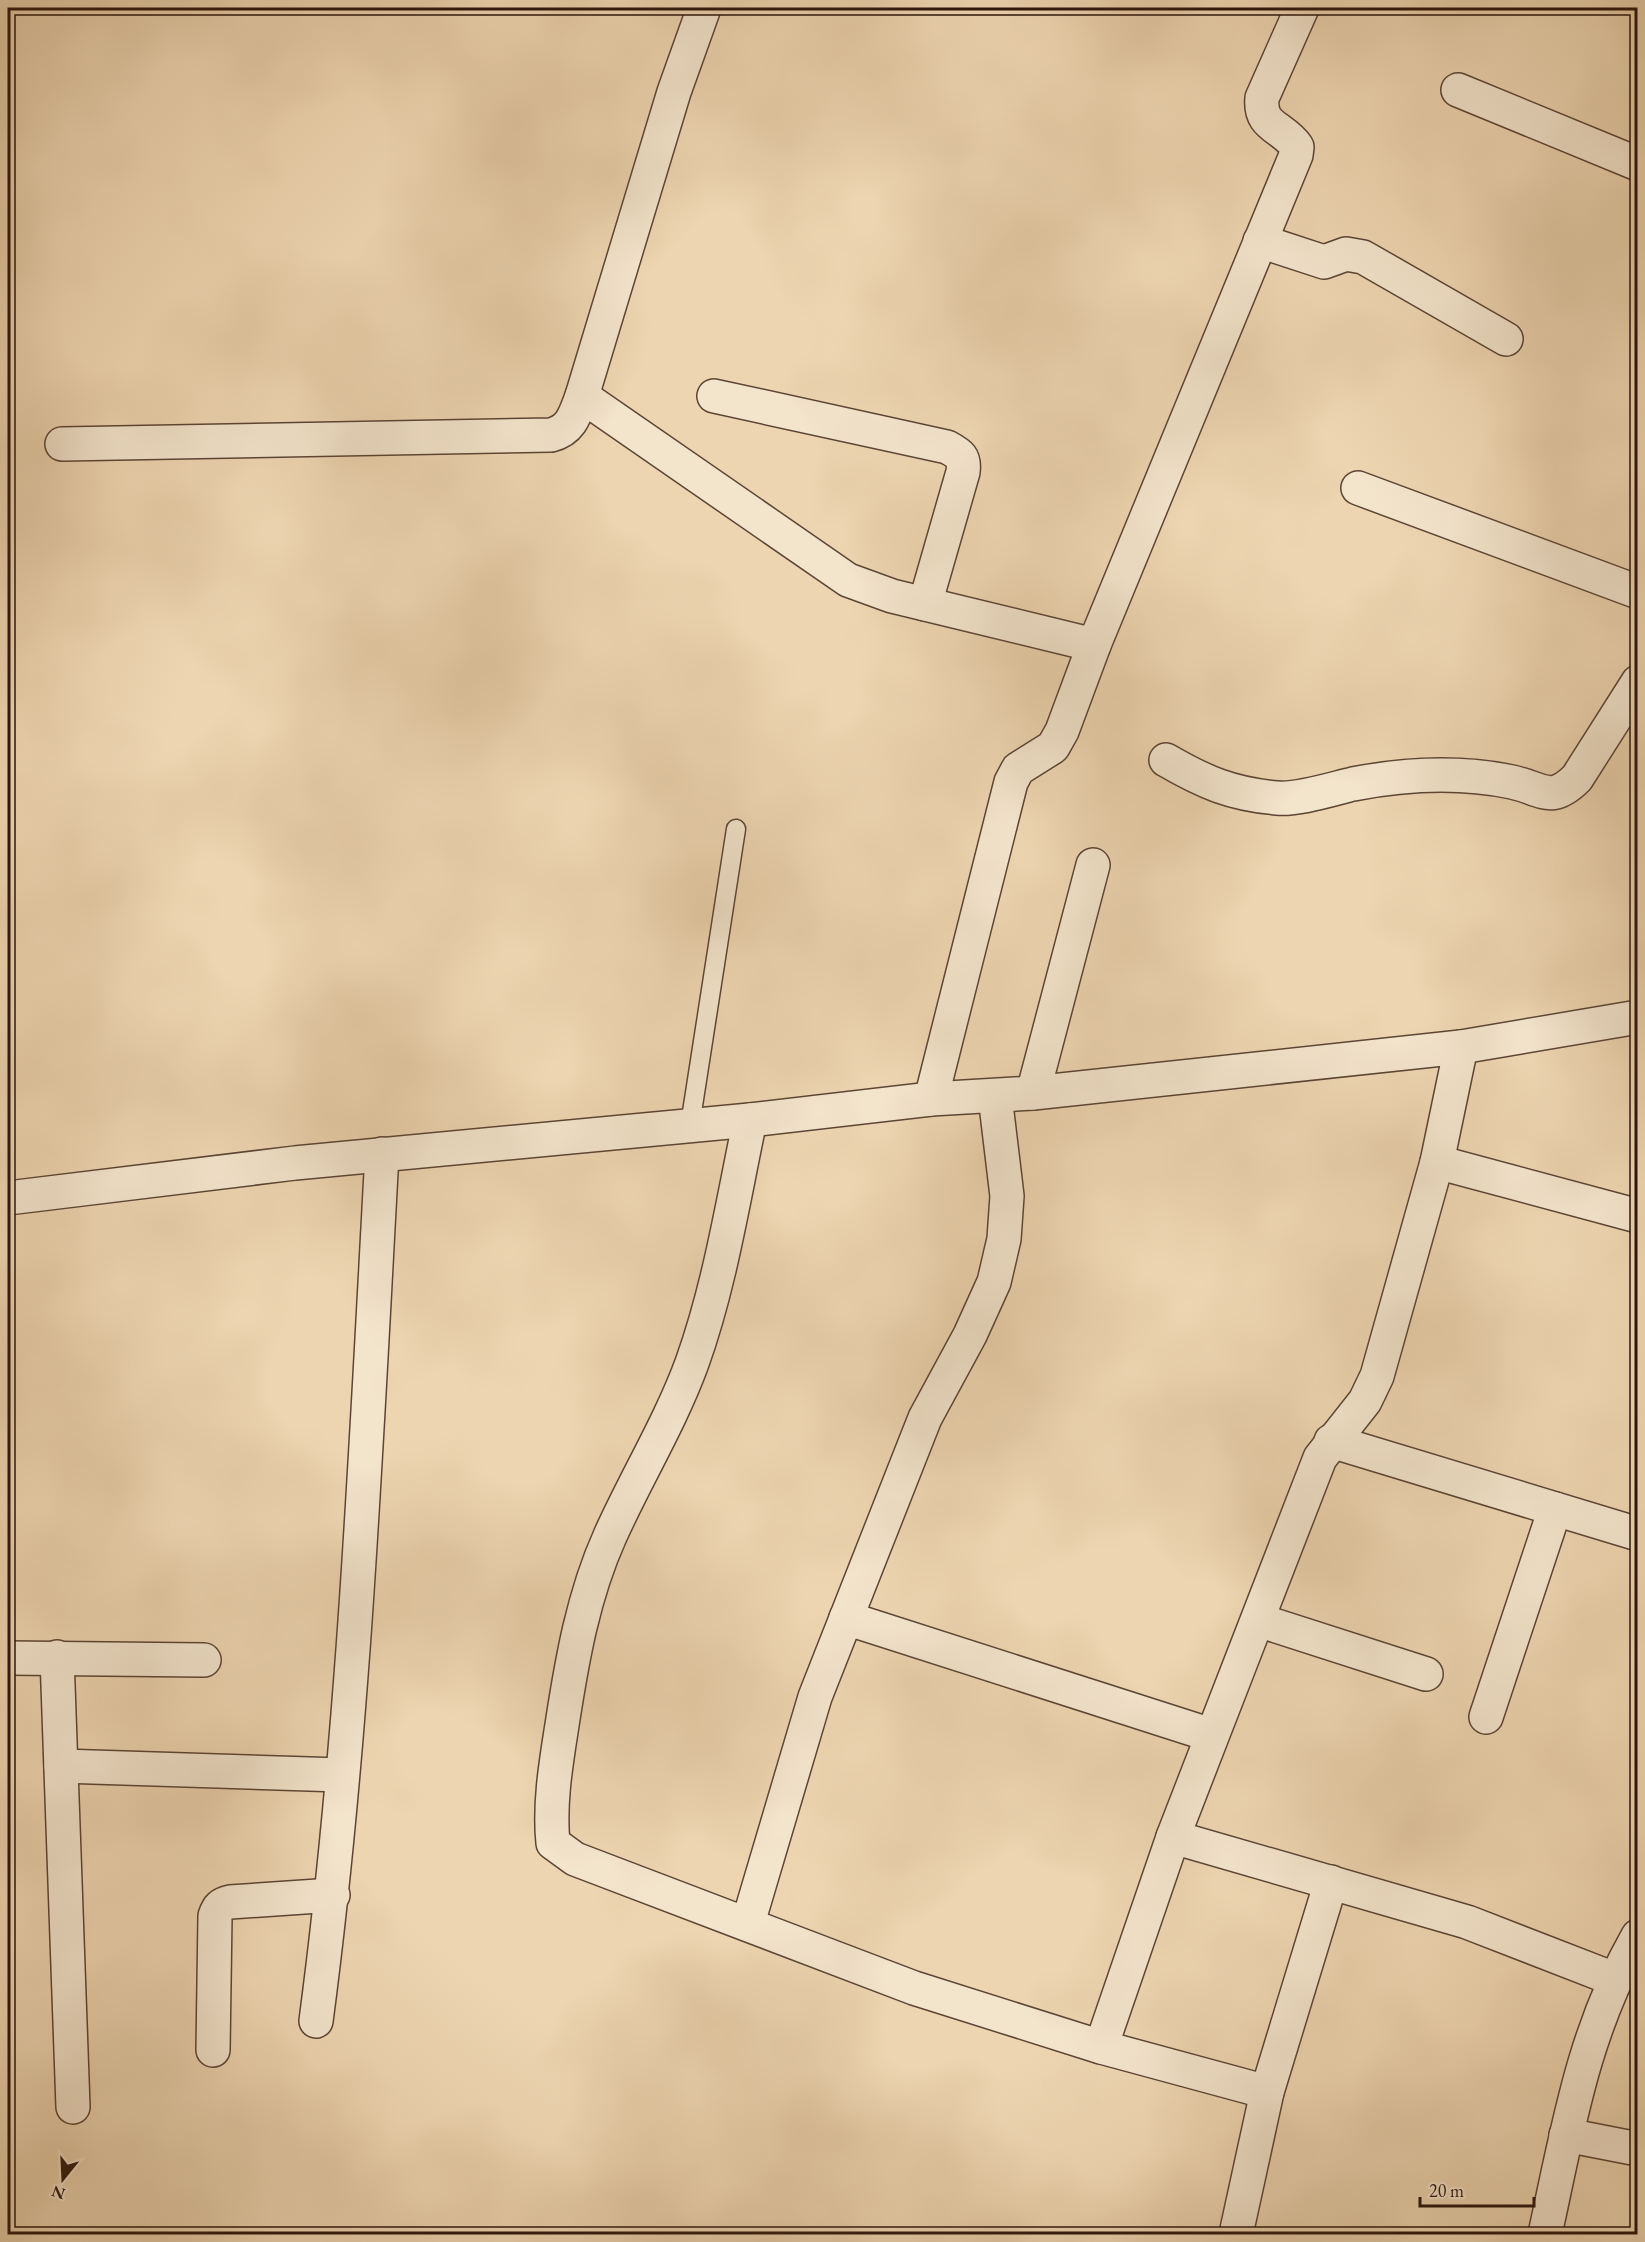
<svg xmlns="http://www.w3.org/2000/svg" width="1645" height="2242" viewBox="0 0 1645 2242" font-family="'EB Garamond',serif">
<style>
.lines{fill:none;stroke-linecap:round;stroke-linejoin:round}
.service-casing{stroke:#5c4535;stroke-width:21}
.minor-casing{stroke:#5c4535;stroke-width:36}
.tertiary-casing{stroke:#5c4535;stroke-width:36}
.service{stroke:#f3e4cc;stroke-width:18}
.minor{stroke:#f3e4cc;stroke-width:33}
.tertiary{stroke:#f3e4cc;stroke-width:33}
</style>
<rect width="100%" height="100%" fill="#edd5b1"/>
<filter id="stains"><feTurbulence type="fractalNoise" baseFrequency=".00333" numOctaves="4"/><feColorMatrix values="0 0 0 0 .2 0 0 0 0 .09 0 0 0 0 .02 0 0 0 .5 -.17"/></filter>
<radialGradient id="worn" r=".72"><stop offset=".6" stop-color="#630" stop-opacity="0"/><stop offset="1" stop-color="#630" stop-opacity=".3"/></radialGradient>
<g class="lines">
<g class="service-casing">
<polyline id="service" points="690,1125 736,829"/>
</g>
<g class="minor-casing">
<g id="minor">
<polyline points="1458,90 1638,164"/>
<polyline points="1260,241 1324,262 1346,254 1363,257 1506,339"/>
<polyline points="582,396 848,580 892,596 1094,645"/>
<path d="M 714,396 L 947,447 C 960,454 965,457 963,472 L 925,604"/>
<path d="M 62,444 L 551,435 C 571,430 575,415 582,396 L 674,92 L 704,8"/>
<polyline points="1358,488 1638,592"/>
<path d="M 1166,760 C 1204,782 1231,794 1277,798 C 1298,800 1332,789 1353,784 C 1405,774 1459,771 1512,782 C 1543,789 1551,804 1577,778 L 1638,682"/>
<polyline points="1033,1093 1093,865"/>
<path d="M 931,1099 L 1011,782 L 1018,769 L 1053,747 L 1062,731 L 1094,645 L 1296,155 L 1297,147 C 1283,126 1259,128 1262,98 L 1302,8"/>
<path d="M 750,1120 C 733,1201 720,1285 692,1363 C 670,1423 636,1478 610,1536 C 583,1596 572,1660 562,1725 C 556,1763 549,1804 553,1843 L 575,1859 L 914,1988 L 1101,2047 L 1267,2092"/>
<polyline points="1437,1162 1638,1216"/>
<polyline points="1331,1441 1638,1534"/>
<polyline points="846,1618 1211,1735"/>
<polyline points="1258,1620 1426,1674"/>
<polyline points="57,1657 73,2107"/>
<polyline points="8,1658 204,1660"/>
<polyline points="1486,1717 1555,1509"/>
<polyline points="61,1766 341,1775"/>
<polyline points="1173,1837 1467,1922 1614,1979"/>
<polyline points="748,1923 815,1697 925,1418 970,1335 994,1282 1004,1239 1007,1196 995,1096"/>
<path d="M 316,2021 C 354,1734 366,1444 382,1154"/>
<polyline points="1101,2047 1173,1837 1320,1458 1365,1401 1377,1376 1437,1162 1461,1047"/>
<path d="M 213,2050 L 215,1916 C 218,1907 221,1904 230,1902 L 333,1895"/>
<polyline points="1566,2135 1638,2149"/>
<polyline points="1236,2234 1267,2092 1331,1882"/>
<path d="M 1545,2234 C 1568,2129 1583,2032 1638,1936"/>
</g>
</g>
<g class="tertiary-casing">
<polyline id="tertiary" points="8,1198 295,1163 750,1120 931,1099 1033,1093 1461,1047 1638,1017"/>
</g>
<use href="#service" class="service"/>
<use href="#minor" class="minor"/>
<use href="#tertiary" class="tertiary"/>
</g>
<rect width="1645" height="2242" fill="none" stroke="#edd5b1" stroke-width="30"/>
<rect x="9" y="9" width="1627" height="2224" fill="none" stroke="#2b150c" stroke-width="3"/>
<rect x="15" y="15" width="1615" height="2212" fill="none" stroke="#2b150c" stroke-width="1.5"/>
<g transform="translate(63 2179) rotate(198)" stroke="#f3e4cc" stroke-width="4.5" paint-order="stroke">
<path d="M0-4.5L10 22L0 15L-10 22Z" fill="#2b150c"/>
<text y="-9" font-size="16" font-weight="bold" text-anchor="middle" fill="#2b150c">N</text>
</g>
<path d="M1420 2197v9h114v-9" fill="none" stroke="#2b150c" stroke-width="3"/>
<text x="1429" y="2197" font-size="18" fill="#2b150c" stroke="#f3e4cc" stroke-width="4.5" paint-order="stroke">20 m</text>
<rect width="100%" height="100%" filter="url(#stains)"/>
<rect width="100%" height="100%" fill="url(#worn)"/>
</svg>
